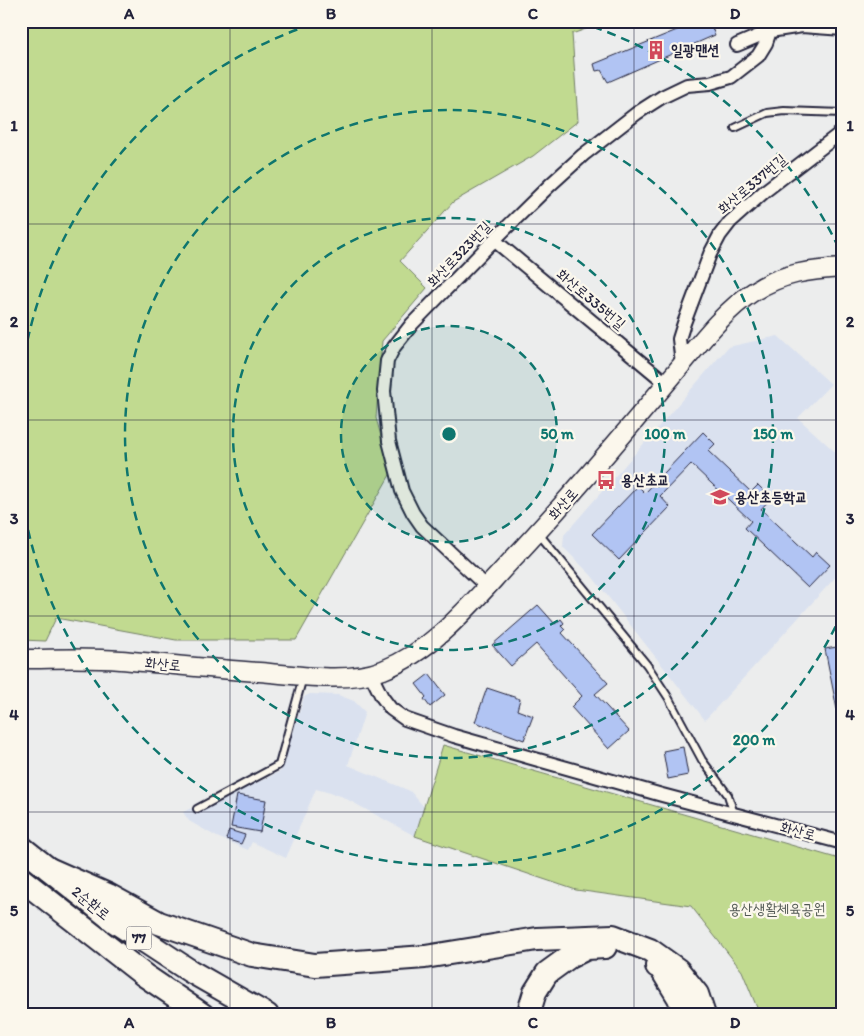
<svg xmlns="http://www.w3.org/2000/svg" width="864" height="1036" viewBox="0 0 864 1036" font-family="Itim,'Poor Story',sans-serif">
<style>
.built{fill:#dae1ef}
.green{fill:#c1da90;stroke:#727e66}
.building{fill:#b1c4f3;stroke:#22223b}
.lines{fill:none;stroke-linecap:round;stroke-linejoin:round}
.lane-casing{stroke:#22223b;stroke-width:10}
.street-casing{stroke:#22223b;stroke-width:16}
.secondary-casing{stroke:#22223b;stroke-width:21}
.highway-casing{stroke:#22223b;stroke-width:26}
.lane{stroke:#fbf7ec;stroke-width:6}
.street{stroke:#fbf7ec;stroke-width:12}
.secondary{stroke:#fbf7ec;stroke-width:18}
.highway{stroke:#fbf7ec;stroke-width:22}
.grid{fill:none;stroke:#22223b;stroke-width:1;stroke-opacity:0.55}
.ring{fill:none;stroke:#0f766e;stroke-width:2.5;stroke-dasharray:9 6}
.labels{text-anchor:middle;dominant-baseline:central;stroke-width:4.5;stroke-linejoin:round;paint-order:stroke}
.shield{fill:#fbf7ec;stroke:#636270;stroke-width:1}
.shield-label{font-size:14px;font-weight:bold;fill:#22223b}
.poi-label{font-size:15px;font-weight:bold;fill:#22223b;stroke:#fbf7ec;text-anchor:start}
.street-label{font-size:15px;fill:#22223b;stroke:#fbf7ec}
.park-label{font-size:15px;fill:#525954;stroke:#fbf7ec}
.centre{fill:#0f766e;stroke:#fbf7ec;stroke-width:2.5}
.ring-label{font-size:15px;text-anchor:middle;font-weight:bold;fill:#0f766e;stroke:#fbf7ec;stroke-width:4.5;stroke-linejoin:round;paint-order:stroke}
.neatline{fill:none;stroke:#22223b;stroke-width:2}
.grid-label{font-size:16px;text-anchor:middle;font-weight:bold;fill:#22223b}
</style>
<rect width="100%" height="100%" fill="#eceded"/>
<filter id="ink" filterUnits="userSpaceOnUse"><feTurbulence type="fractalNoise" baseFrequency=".02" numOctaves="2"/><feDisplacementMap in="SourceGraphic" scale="10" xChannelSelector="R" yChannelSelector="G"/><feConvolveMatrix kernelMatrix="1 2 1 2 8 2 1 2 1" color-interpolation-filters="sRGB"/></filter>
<g filter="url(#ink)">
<g class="built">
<polygon points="778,336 831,384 798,418 843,459 843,569 705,720 591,575 563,547 564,535 728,347"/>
<polygon points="310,694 338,695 354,701 365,712 348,765 410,791 424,807 415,836 341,796 316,789 286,858 252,842 248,850 217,837 189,821 183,812 191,808 195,813 281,771 304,697"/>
</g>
<g class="green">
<polygon points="21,21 608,21 572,34 578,121 533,156 453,202 400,261 427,288 382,341 376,418 391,473 296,640 176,640 56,618 45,641 21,640"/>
<polygon points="443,745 843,860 843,1015 760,1015 742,971 691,906 576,890 415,836"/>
</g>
<g class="building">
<polygon points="699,21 709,21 715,35 608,82 601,70 596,71 594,64"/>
<polygon points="703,432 715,444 708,451 751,492 758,485 771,498 761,509 812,557 816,552 830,565 808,588 745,528 751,521 691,464 660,496 670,507 619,560 592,534 638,486 645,493"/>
<polygon points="538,605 555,624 561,619 564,623 561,626 565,630 562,633 608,683 595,694 629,731 609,749 571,707 582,696 536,644 511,666 492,645"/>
<polygon points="843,646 843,740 825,649"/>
<polygon points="429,674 445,695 430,707 424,699 426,697 416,684"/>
<polygon points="487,688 520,699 517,710 533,716 524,740 475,722"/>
<polygon points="683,747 688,775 668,779 663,751"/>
<polygon points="237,795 266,800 260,832 231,827"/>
<polygon points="229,830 245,835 241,844 226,839"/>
</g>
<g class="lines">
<g class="lane-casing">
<g id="lane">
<polyline points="735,128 767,113 784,111 843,113"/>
<polyline points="539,534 647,665 668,697 702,760 728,795 734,814"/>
<polyline points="197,809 279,765 303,677"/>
</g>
</g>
<g class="street-casing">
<g id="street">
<polyline points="737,45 770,31 802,26 843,29"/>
<polyline points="494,240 666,383"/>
<polyline points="682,363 679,339 684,323 710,254 720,235 730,222 765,191 843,131"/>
<polyline points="487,587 422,526 413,513 402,491 389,441 384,391 387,361 394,347 412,324 494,240 550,185 583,155 637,113 662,97 687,85 710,83 731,77 758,56 766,43 770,31"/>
<polyline points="370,673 382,697 391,709 405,719 454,736 662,795 843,843"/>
</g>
</g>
<g class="secondary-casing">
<path id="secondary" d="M 21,659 C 54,659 88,657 121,660 C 167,664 213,669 259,672 C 297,675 347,684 383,670 C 434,650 471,604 507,565 C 562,507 613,447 664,386 C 691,355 719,314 753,292 C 782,273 810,270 843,268"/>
</g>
<g class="highway-casing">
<g id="highway">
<polyline points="21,847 114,921 190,971 267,1015"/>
<polyline points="49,869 108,895 159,923 252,955 315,965 425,957 537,939 613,936 650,950 678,970 697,994 704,1015"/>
<polyline points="21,879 144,975 203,1015"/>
<polyline points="657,966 660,967 679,998 685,1015"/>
<polyline points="528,1015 535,992 547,973 569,957 587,948 605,947"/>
</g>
</g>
<use href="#lane" class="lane"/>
<use href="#street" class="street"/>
<use href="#secondary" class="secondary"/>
<use href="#highway" class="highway"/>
</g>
</g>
<path class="grid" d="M 230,21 L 230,1015M 432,21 L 432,1015M 634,21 L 634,1015M 21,224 L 843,224M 21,420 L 843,420M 21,616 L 843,616M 21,812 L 843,812"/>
<circle cx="449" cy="434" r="108" fill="#0f766e" fill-opacity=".12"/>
<g class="ring">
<circle cx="449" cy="434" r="108"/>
<circle cx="449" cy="434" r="216"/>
<circle cx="449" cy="434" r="324"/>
<path d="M842 613A432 432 0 0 1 22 498M22 370A432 432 0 0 1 319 22M579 22A432 432 0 0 1 842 255"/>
</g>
<defs>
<g id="building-bare" transform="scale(1.5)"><path d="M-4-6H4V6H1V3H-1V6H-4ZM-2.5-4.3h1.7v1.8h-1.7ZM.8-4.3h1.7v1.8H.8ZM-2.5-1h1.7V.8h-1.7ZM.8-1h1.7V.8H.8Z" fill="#d1495b" stroke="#fbf7ec" stroke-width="2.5" paint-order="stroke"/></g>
<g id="bus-bare" transform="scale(1.5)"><path d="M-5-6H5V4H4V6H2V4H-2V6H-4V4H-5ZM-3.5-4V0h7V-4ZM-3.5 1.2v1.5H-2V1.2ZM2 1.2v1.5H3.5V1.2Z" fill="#d1495b" stroke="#fbf7ec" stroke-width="2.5" paint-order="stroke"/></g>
<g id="school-bare" transform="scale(1.5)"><path d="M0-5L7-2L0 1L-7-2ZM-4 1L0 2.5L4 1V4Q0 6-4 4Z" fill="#d1495b" stroke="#fbf7ec" stroke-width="2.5" paint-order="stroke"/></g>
</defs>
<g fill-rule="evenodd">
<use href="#building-bare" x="656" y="50"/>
<use href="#bus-bare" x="606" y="480"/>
<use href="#school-bare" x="720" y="497"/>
</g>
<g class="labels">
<rect class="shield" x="126.5" y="926.5" width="25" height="23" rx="4"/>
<g class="shield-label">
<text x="139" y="938">77</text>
</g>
<g class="poi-label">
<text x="671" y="50">일광맨션</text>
<text x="621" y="480">용산초교</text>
<text x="735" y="497">용산초등학교</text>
</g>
<g class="street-label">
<text transform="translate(752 184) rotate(-40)">화산로337번길</text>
<text transform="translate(459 254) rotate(-46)">화산로323번길</text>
<text transform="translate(591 299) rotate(40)">화산로335번길</text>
<text transform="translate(563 504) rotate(-49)">화산로</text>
<text transform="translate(163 664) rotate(5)">화산로</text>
<text transform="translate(798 831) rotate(15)">화산로</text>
<text transform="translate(91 903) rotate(39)">2순환로</text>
</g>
<g class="park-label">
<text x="777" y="909">용산생활체육공원</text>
</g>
</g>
<circle cx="449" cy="434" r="8" class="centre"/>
<g class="ring-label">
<text x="557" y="439">50 m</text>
<text x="665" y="439">100 m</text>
<text x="773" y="439">150 m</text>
<text x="754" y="745">200 m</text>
</g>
<rect width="864" height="1036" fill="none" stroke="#fbf7ec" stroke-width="55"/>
<rect x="28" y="28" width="808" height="980" class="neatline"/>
<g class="grid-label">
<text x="129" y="19">A</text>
<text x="331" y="19">B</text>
<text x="533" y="19">C</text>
<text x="735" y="19">D</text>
<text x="14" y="131">1</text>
<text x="850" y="131">1</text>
<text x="14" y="327">2</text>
<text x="850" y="327">2</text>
<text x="14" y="524">3</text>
<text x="850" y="524">3</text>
<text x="14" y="720">4</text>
<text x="850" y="720">4</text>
<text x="14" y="916">5</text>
<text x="850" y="916">5</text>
<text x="129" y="1028">A</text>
<text x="331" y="1028">B</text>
<text x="533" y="1028">C</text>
<text x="735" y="1028">D</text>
</g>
</svg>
